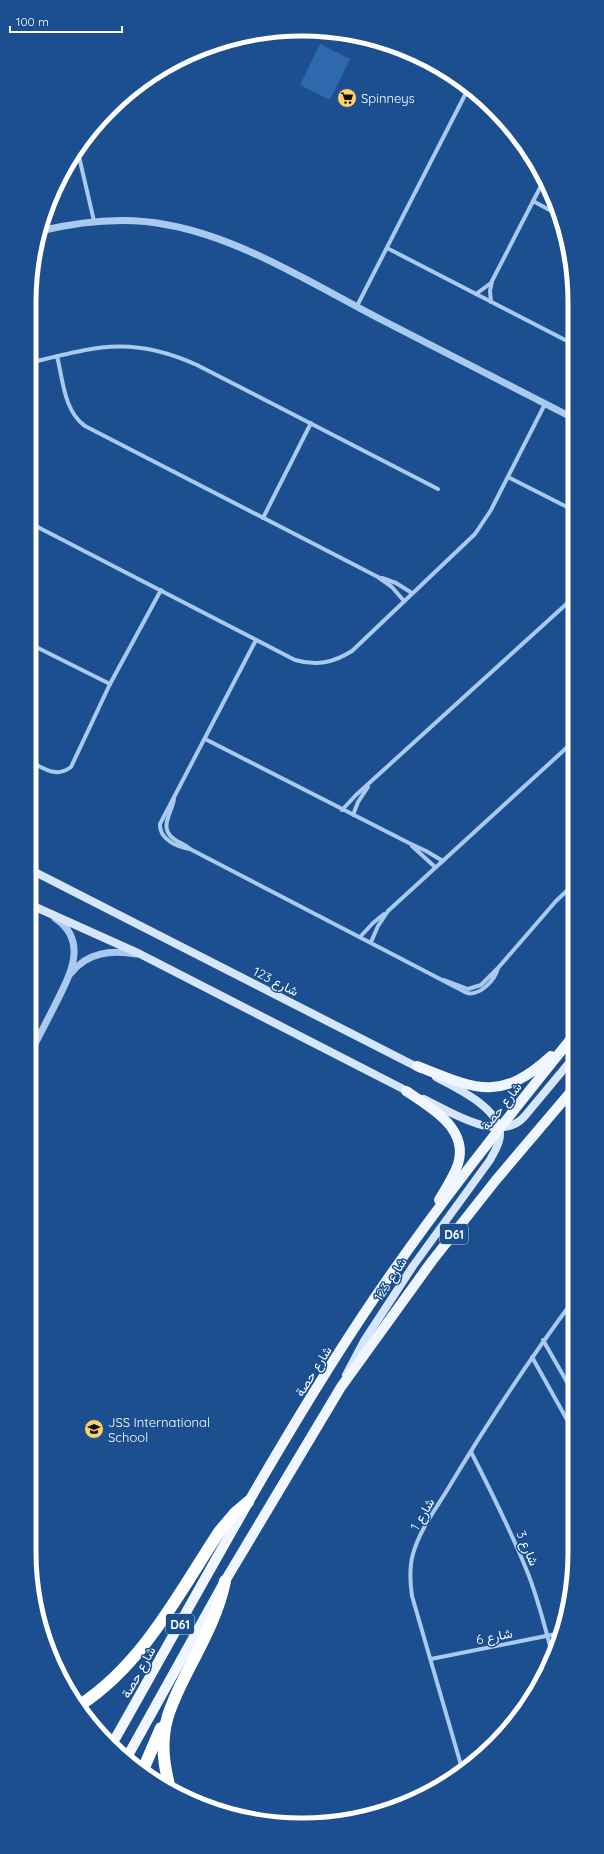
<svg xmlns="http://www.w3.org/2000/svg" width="604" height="1854" viewBox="0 0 604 1854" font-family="Quicksand,Vazirmatn,sans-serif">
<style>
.pitch{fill:#2e69ad}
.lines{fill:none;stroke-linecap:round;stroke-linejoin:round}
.minor{stroke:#a9c9ee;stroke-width:4}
.tertiary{stroke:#a9c9ee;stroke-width:7}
.secondary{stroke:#d6e6fa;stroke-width:8}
.primary{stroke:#f0f6ff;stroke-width:10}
.motorway{stroke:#fff;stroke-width:12}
.labels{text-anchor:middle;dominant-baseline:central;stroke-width:3;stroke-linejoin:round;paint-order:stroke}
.shield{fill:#1b4f8f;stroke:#bbcadd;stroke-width:1}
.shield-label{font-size:12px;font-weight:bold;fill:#fff}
.poi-label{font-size:13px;fill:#fff;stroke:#1b4f8f;text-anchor:start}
.street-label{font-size:13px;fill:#fff;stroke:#1b4f8f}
.rim{fill:none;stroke:#fff;stroke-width:5}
</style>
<rect width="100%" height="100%" fill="#1b4f8f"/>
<polygon class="pitch" points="320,44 350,59 330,100 300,85"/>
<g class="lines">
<g class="minor">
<polyline points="77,148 94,221"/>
<polyline points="533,201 557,214"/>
<polyline points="387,248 573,344"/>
<polyline points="476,294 491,283"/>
<polyline points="491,302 490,291 492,281 545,178"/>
<polyline points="357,306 468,89"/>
<path d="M 57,356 C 63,380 64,411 85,426 L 378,577 L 392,587 L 404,601"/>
<path d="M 29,363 C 96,347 130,335 197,365 L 438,489"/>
<polyline points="508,477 573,510"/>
<polyline points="263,518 311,423"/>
<path d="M 30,523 L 295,660 C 316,666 333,663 352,651 L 475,534 L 491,510 L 545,404"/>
<polyline points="382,578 396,583 412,593"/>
<polyline points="30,644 110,684"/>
<polyline points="205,739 409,843 426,851 443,861"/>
<path d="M 31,762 C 45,769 56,778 71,767 L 110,684 L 161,590"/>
<path d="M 174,799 C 172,813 158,828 174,839 C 179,843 185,844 190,849 L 467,993 C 480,996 495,980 498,968"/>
<polyline points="342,810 356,795 573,598"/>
<polyline points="353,815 358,802 368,787"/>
<polyline points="31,835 32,832"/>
<polyline points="412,846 435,867"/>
<path d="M 190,849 C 177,847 159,839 160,824 L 256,640"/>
<polyline points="360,937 373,923 384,914"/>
<polyline points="371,942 378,926 388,911 574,741"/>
<polyline points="444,980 468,989 481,985 498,968 556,901 574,884"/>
<polyline points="543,1340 575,1396"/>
<polyline points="532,1357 575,1434"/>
<path d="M 471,1452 C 492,1493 512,1533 529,1576 C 539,1603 546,1630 553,1658"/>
<polyline points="431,1659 561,1633"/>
<path d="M 463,1772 L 412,1596 C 410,1582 409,1568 413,1554 C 420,1528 439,1505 452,1482 C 490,1419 531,1357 575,1298"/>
</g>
<g class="tertiary">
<path d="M 40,231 C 82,221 125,216 168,225 C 241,238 316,286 382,320 C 446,353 509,385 573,418"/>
<path d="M 71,973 C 88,952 111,950 136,954"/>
<path d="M 32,1050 C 40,1034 48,1019 56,1003 C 70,975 89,941 55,918"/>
</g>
<g class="secondary">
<polyline points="31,870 421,1069"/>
<polyline points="31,905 140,954 411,1093"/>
<path d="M 424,1099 C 449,1111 499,1144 524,1117 L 574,1057"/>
<path d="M 346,1375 L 364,1341 L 413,1266 L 490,1160 C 494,1152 500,1144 500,1135 C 501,1108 456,1088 436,1077"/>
</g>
<g class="primary">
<path d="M 417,1066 C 475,1089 500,1103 551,1056"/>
<path d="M 406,1091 C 430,1107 469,1128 458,1164 C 454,1176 446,1188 439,1200"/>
<path d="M 111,1746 C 193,1602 270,1456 361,1318 C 426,1220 500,1127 574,1035"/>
<polyline points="126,1759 225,1581 341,1387 432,1261 496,1180 574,1088"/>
</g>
<g class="motorway">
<path d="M 80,1705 C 143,1664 179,1593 219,1532 L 235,1513 L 248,1502"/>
<polyline points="142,1772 161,1728"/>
<path d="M 170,1790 C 166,1772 162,1755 164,1736 C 165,1720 171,1707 177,1693 C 194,1656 217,1621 225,1581"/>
</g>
</g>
<defs>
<g id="supermarket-disc" transform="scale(1)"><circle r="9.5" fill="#ffd166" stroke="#1b4f8f"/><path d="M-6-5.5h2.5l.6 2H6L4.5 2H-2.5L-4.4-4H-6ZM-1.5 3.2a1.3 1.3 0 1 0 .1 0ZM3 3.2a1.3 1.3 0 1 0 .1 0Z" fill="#111"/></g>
<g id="school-disc" transform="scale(1)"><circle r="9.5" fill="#ffd166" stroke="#1b4f8f"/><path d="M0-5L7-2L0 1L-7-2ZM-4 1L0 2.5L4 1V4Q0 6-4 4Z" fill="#111"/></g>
</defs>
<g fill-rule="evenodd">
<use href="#supermarket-disc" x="347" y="98"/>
<use href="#school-disc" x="94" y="1429"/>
</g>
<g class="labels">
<g class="shield">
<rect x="440" y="1224" width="28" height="20" rx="3"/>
<rect x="166" y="1614" width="28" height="20" rx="3"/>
</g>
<g class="shield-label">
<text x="454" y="1234">D61</text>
<text x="180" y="1624">D61</text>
</g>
<g class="poi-label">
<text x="361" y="98">Spinneys</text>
<text x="108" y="1422">JSS International<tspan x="108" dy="15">School</tspan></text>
</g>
<g class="street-label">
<text transform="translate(276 981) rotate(27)">شارع 123</text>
<text transform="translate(501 1106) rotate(-52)">شارع حصة</text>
<text transform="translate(390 1279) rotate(-57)">شارع 123</text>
<text transform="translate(313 1371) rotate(-58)">شارع حصة</text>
<text transform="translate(422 1514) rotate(-60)">شارع 1</text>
<text transform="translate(528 1548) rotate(67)">شارع 3</text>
<text transform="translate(494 1636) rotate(-11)">شارع 6</text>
<text transform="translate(138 1672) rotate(-61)">شارع حصة</text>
</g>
</g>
<path d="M0 0H604V1854H0ZM302 36H302A266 266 0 0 1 568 302V1552A266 266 0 0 1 302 1818H302A266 266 0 0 1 36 1552V302A266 266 0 0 1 302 36Z" fill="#1b4f8f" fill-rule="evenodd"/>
<path class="rim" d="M302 36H302A266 266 0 0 1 568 302V1552A266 266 0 0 1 302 1818H302A266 266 0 0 1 36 1552V302A266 266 0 0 1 302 36Z"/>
<path d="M10 26v6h112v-6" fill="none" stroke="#ffffff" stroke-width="2"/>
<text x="16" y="26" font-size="12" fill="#ffffff" stroke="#1b4f8f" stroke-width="3" paint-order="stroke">100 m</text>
</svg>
